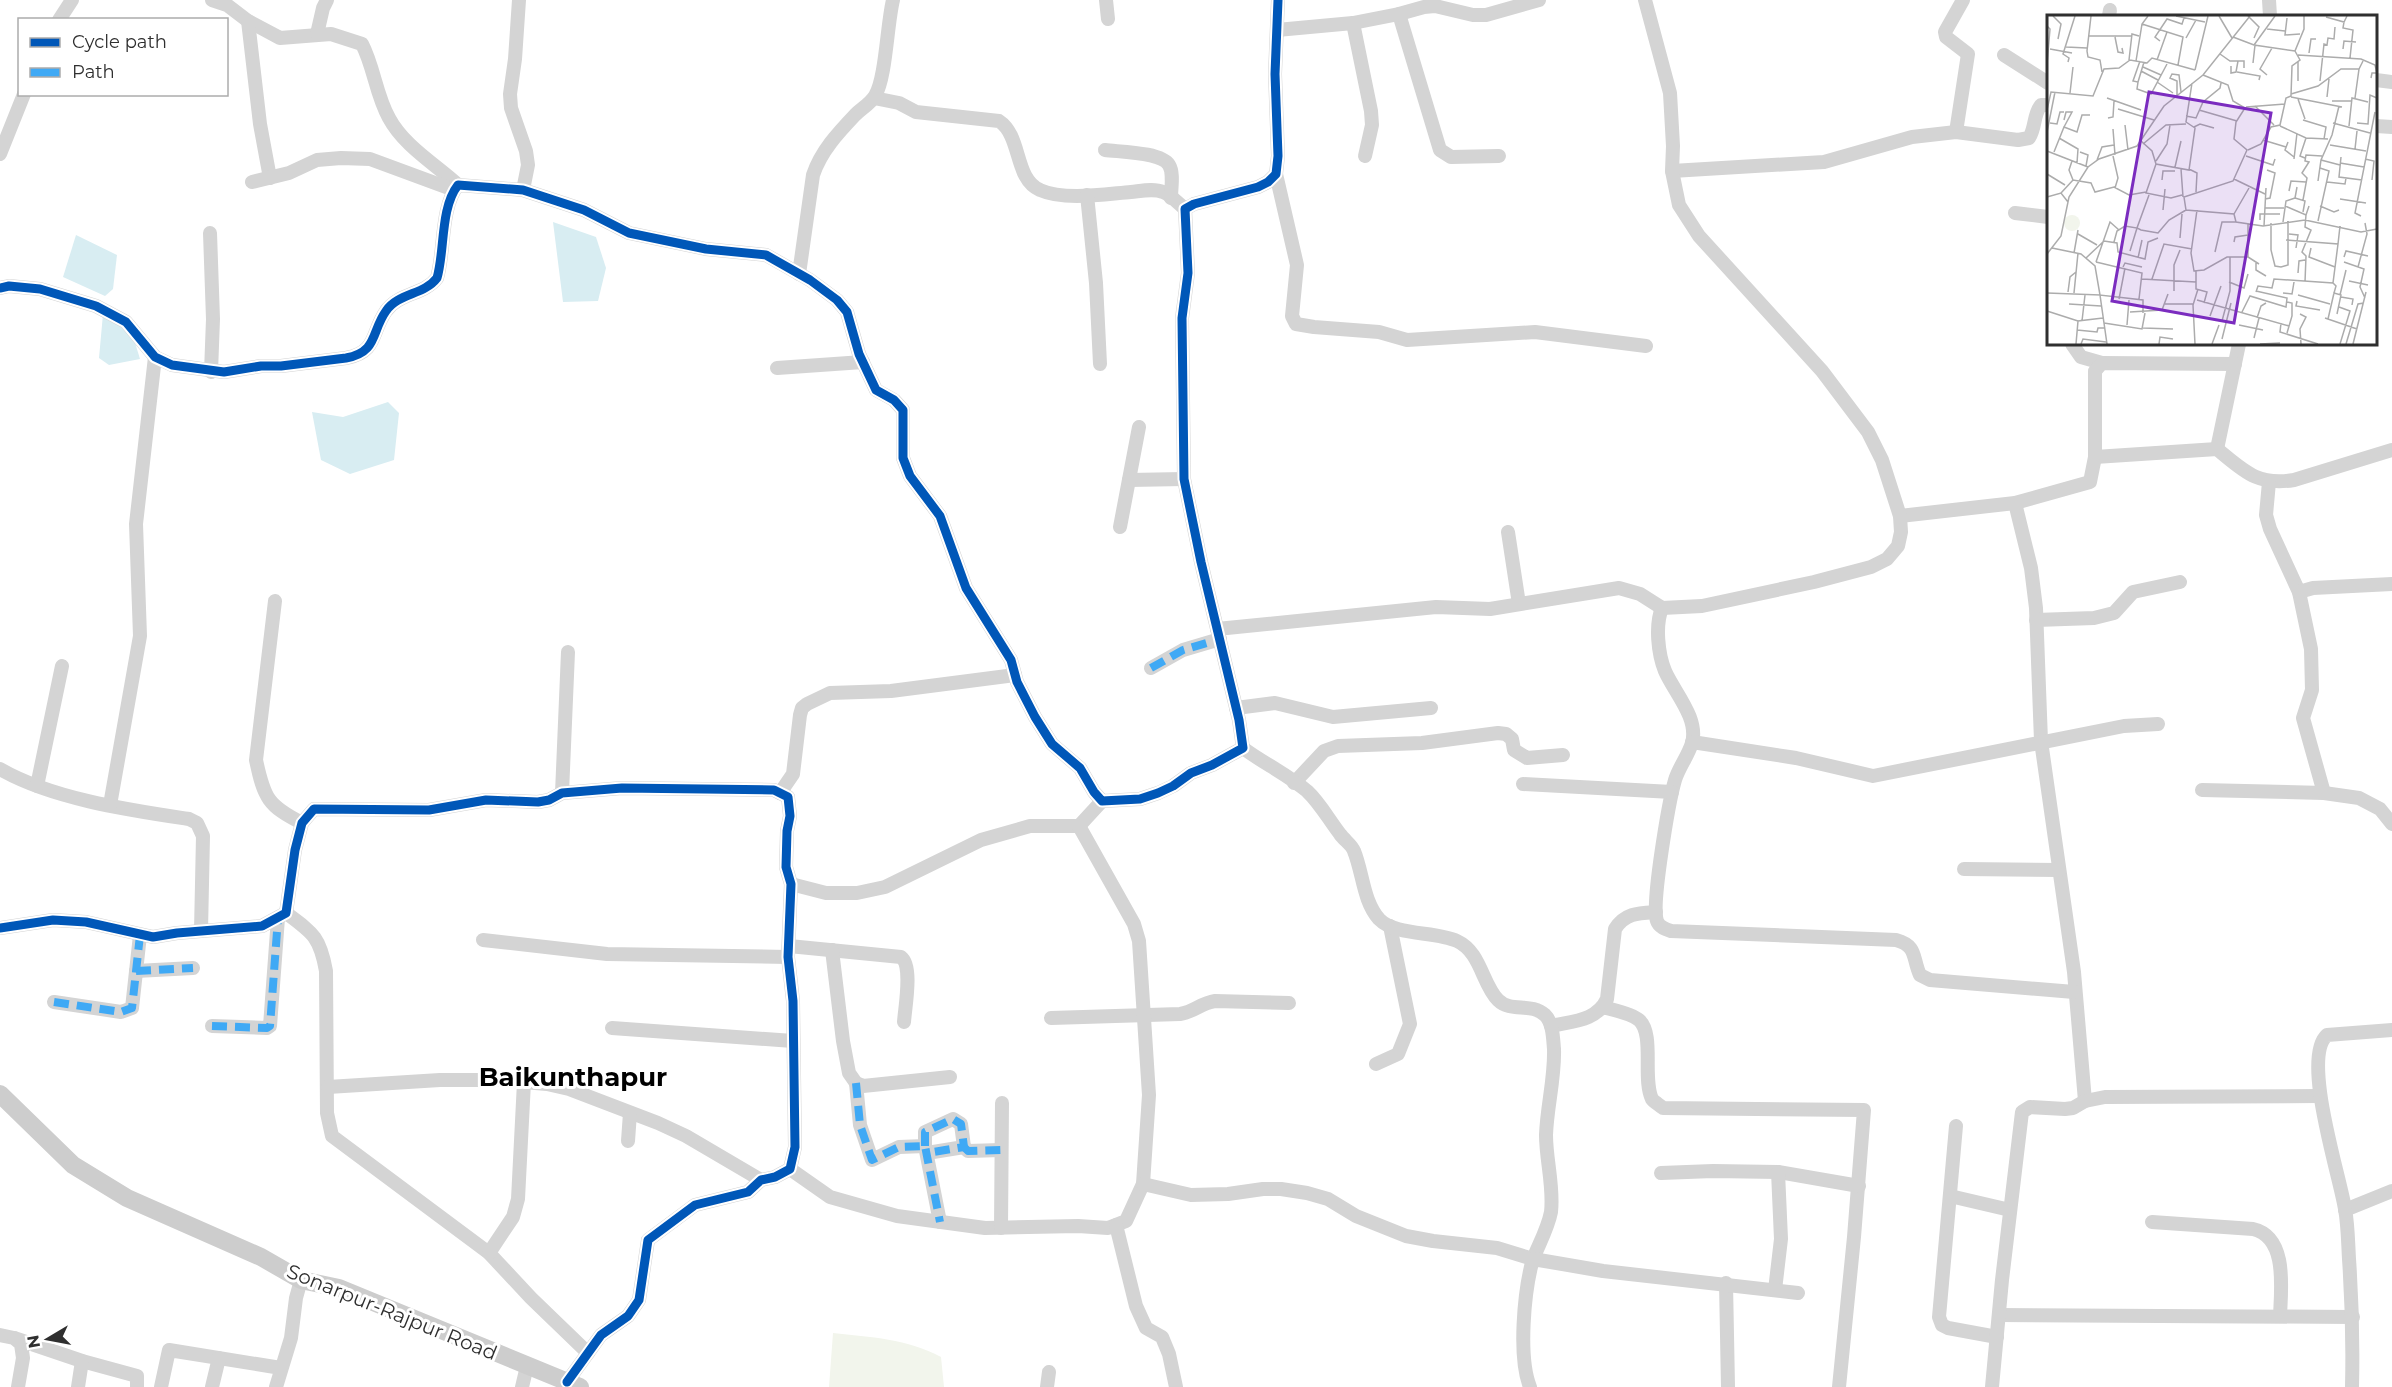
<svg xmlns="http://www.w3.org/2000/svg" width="2392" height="1387" viewBox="0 0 2392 1387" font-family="Montserrat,sans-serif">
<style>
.green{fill:#f2f5ec}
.water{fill:#d8edf2}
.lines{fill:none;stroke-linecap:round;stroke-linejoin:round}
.street{stroke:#d4d4d4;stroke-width:14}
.secondary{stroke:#cdcdcd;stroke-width:18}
.quiet{stroke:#3fa9f5;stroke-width:8;stroke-dasharray:15 8;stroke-linecap:butt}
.cycleway-casing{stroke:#fff;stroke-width:13}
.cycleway{stroke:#0057b8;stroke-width:9}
.labels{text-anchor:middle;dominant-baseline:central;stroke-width:6;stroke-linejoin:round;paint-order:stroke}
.street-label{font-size:20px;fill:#2f2f2f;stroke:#fff}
.district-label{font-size:26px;font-weight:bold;fill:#000;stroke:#fff}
.inset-road{fill:none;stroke:#acacac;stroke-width:1.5}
.view{fill:#7b2cbf;fill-opacity:0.15;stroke:#7b2cbf;stroke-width:3}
.inset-edge{fill:none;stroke:#2f2f2f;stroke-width:3}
</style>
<rect width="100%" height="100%" fill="#fff"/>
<path class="green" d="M 833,1333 C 870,1337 908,1339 941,1357 L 944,1387 L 829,1387 Z"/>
<g class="water">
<polygon points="553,222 596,237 606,268 598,301 563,302"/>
<polygon points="76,235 117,255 113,289 105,296 63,277"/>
<polygon points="103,314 133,336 140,359 109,365 99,358"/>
<polygon points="388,402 399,413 394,460 350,474 321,460 312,412 343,417"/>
</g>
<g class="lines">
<g class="street">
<path d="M 212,0 L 227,5 L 248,21 L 280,38 L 331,34 L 362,44 C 374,67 376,95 389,118 C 404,146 435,164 458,185"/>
<polyline points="519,0 515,59 510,94 511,108 526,151 528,165 523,190"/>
<polyline points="1106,0 1108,19"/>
<polyline points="2269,0 2270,16"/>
<polyline points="1399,14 1440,150 1451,157 1499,156"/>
<polyline points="2109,16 2110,10"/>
<polyline points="59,20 72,0"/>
<polyline points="248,21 260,124 270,178"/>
<polyline points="1353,23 1371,111 1372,125 1365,156"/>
<polyline points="1277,30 1353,23 1399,14 1424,7 1435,6 1473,15 1486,15 1539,0"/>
<polyline points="317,34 323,8 327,0"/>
<polyline points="2004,55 2048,83"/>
<polyline points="2376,80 2392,82"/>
<path d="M 874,98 L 899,103 L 916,112 L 999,121 C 1022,136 1014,179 1040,190 C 1064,201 1106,194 1131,192 C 1141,191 1154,188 1163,192 C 1171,195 1179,204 1185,209"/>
<polyline points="2376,126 2392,127"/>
<polyline points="1956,132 1968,54 1946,37 1945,32 1963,0"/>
<path d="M 1105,150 C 1120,152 1161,152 1169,165 C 1174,173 1171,188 1171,198"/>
<polyline points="0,154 24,94"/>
<path d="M 1672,171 L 1824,162 L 1912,137 L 1956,132 L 2018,140 L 2029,138 C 2036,127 2033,115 2041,105 L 2048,105"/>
<polyline points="1276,174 1297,265 1292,316 1296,324 1314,327 1379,332 1407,340 1535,332 1646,346"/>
<polyline points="252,182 289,173 317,160 341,158 370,159 454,190"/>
<polyline points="1087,195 1096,283 1100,364"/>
<polyline points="2015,213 2048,217"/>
<polyline points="210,233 213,319 211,372"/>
<path d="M 799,274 L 813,175 C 821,151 838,133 855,115 C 862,108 870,104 875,96 C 886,78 887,24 893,0"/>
<path d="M 0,288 L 9,286 L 40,289 L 96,306 L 126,322 L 155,357 L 172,365 L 224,372 L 261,366 L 281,366 L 346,358 C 378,352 371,332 386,311 C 398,293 424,295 437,278 C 445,251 440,208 458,185 L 523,190 L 584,210 L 629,233 L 706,249 L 766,255 L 810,280 L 837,300 L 847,312 L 859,354 L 876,390 L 894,400 L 903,410 L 903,458 L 910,476 L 940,516 L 966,588 L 1011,660 L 1017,682 L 1035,717 L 1052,744 L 1080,768 L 1094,792 L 1102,801 L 1140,799 L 1158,793 L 1173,786 L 1191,773 L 1212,765 L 1243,748 L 1239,720 L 1201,562 L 1184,479 L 1182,318 L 1188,273 L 1185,209 L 1194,204 L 1258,187 L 1268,182 L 1276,174 L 1278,156 L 1275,74 L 1278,0"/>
<polyline points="2072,344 2081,357 2102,363"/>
<polyline points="777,368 863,362"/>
<polyline points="2217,449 2239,344"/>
<path d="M 2095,457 L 2217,449 C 2244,471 2257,486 2294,480 L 2392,450"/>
<polyline points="1129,480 1184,479"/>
<polyline points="2269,482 2266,515 2270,529 2299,592 2311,649 2312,690 2303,718 2324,793"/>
<polyline points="2015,503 2031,568 2036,608 2041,741 2074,972 2085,1101"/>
<polyline points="1900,516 2015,503 2090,482 2095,457 2095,371 2102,363 2235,364"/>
<polyline points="1120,527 1139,427"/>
<polyline points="1508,532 1519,604"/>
<polyline points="2299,592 2313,588 2392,584"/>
<path d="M 275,601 L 256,760 C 264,798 268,806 302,823"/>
<path d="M 1662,608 C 1655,625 1658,654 1665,671 C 1674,692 1699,718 1692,743 C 1688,756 1679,767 1675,780 C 1669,801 1651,904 1657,921 C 1659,927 1665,929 1671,931 L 1896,940 C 1918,946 1912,958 1920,975 L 1930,980 L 2074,992"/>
<polyline points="2036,620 2094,618 2114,613 2133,592 2180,582"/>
<polyline points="1217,629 1436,607 1490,609 1619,588 1640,594 1662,608 1702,606 1814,582 1871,567 1887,559 1898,546 1901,532 1900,516 1882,460 1868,432 1822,371 1699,236 1679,205 1672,171 1673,146 1670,93 1645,0"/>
<polyline points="1151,668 1183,650 1220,639"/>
<polyline points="1236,708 1275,703 1333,717 1431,708"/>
<polyline points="1692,742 1796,758 1873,776 2124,726 2158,724"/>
<path d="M 0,769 C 52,799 129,810 189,819 L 197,823 L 203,836 L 201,931"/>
<polyline points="1294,783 1324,751 1338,746 1422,743 1498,733 1506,734 1512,739 1514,750 1527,758 1563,755"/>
<polyline points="1523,784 1672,792"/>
<polyline points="37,786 62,666"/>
<polyline points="2202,790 2324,793 2359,798 2380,809 2392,824"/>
<polyline points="562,793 568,652"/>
<polyline points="780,793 793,774 800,715 802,708 807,704 830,693 891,691 1015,675"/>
<polyline points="110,805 140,636 136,524 155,357"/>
<polyline points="1964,869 2059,870"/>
<polyline points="791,884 826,893 857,893 885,887 981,840 1030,826 1079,826 1102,801"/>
<path d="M 286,913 C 313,933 320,937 326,971 L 327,1113 L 332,1136 L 489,1253 L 531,1298 L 588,1353"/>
<polyline points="0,928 53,920 86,922 153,937 177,933 262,926 286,913 295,850 302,823 314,809 429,810 486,800 538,802 549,800 562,793 622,788 774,790 788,797 790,816 787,831 786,867 791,884 788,957 793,1001 795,1147 790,1169 775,1177 761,1180 748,1192 695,1205 648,1240 639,1300 628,1316 601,1335 567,1382"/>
<polyline points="483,940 607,954 788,957"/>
<path d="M 789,946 L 901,957 C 913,966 905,1007 904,1022"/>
<polyline points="832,950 843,1041 849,1073 856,1083 863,1086 950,1077"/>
<polyline points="136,971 193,968"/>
<polyline points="54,1002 121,1012 132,1008 140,935"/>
<path d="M 1603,1007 C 1613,1010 1631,1013 1639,1020 C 1655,1034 1642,1079 1652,1099 C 1654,1102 1660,1105 1663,1108 L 1864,1110 L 1854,1237 L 1839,1387"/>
<path d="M 1051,1018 L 1180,1014 C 1194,1012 1201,1003 1215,1001 L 1289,1003"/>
<polyline points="212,1026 267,1028 270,1026 278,918"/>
<path d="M 1551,1026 C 1573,1021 1597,1021 1607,999 L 1615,929 C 1625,913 1639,913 1656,912"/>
<polyline points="612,1028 793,1041"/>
<polyline points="1376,1064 1398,1054 1410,1024 1390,926"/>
<polyline points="856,1083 860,1125 872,1160 899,1147 925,1146 940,1222"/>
<polyline points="328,1087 440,1080 501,1080 547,1084 569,1089 658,1123 686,1136 761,1180"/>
<polyline points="1956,1126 1939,1317 1942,1325 1948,1328 1997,1337"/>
<polyline points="628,1141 630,1113"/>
<polyline points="925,1146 925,1132 953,1119 961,1124 964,1147 927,1153"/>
<polyline points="964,1147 968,1151 1001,1150"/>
<polyline points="790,1169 830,1197 897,1216 985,1228 1078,1226 1108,1228 1126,1221 1143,1184 1149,1095 1139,941 1134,924 1079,826"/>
<polyline points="1661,1173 1713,1171 1778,1172 1859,1186"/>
<path d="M 1143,1184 L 1191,1195 L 1228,1194 L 1263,1189 L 1281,1189 L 1307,1193 L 1328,1199 L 1356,1216 L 1406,1236 L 1433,1241 L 1497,1248 L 1533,1259 C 1539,1244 1548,1228 1551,1212 C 1554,1187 1546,1160 1546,1135 C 1547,1106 1555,1078 1554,1049 C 1553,1038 1553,1023 1545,1015 C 1531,1002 1511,1013 1498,1000 C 1482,984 1481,952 1457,941 C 1436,931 1395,936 1379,919 C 1363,901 1363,873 1354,851 C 1352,845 1344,840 1340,834 C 1329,820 1320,803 1307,791 C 1287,774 1263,763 1243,748"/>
<polyline points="1950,1196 2010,1210"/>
<polyline points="2345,1210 2392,1191"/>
<path d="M 2152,1222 L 2253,1229 C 2288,1237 2281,1289 2280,1316"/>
<polyline points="1116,1225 1136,1306 1146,1328 1162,1337 1169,1354 1176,1387"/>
<polyline points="1001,1228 1002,1103"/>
<polyline points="489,1253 513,1217 518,1199 524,1082"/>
<polyline points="1726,1283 1728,1387"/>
<polyline points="1775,1290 1781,1239 1778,1172"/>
<polyline points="1999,1315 2353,1317"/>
<polyline points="0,1335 14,1338 21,1344 23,1358 18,1387"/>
<polyline points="14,1338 82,1361 137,1376 137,1387"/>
<polyline points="78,1387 82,1361"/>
<polyline points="161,1387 169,1350 281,1368"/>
<polyline points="212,1387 219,1358"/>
<polyline points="276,1387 291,1338 296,1298 301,1280"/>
<polyline points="522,1387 527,1366"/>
<polyline points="1047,1387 1049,1372"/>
<path d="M 1530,1387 C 1518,1357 1524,1291 1533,1259 L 1603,1271 L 1798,1293"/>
<polyline points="1992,1387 2002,1280 2022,1112 2030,1107 2065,1109 2073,1108 2085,1101 2105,1097 2319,1096"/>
<path d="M 2352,1387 C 2353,1344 2352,1302 2349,1259 C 2348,1242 2348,1225 2345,1209 C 2340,1176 2301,1058 2327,1035 L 2392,1030"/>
</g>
<polyline class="secondary" points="0,1094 73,1165 127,1198 261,1257 301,1280 339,1288 580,1387"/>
<g class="quiet">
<polyline points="1151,668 1183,650 1220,639"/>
<polyline points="136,971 193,968"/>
<polyline points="54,1002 121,1012 132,1008 140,935"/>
<polyline points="212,1026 267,1028 270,1026 278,918"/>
<polyline points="856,1083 860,1125 872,1160 899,1147 925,1146 940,1222"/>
<polyline points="925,1146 925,1132 953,1119 961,1124 964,1147 927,1153"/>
<polyline points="964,1147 968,1151 1001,1150"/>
</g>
<g class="cycleway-casing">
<g id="cycleway">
<path d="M 0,288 L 9,286 L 40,289 L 96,306 L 126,322 L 155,357 L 172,365 L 224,372 L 261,366 L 281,366 L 346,358 C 378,352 371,332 386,311 C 398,293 424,295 437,278 C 445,251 440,208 458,185 L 523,190 L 584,210 L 629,233 L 706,249 L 766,255 L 810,280 L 837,300 L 847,312 L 859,354 L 876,390 L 894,400 L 903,410 L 903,458 L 910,476 L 940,516 L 966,588 L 1011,660 L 1017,682 L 1035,717 L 1052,744 L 1080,768 L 1094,792 L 1102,801 L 1140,799 L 1158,793 L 1173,786 L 1191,773 L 1212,765 L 1243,748 L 1239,720 L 1201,562 L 1184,479 L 1182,318 L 1188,273 L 1185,209 L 1194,204 L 1258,187 L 1268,182 L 1276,174 L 1278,156 L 1275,74 L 1278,0"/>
<polyline points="0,928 53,920 86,922 153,937 177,933 262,926 286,913 295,850 302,823 314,809 429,810 486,800 538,802 549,800 562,793 622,788 774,790 788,797 790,816 787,831 786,867 791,884 788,957 793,1001 795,1147 790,1169 775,1177 761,1180 748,1192 695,1205 648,1240 639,1300 628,1316 601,1335 567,1382"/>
</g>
</g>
<use href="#cycleway" class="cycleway"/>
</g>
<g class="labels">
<g class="street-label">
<text transform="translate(392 1312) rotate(22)">Sonarpur-Rajpur Road</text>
</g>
<g class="district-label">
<text x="573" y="1077">Baikunthapur</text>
</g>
</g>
<g transform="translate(2047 15)">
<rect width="330" height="330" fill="#fff"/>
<path d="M17 208a8 8 0 1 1 16 0a8 8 0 1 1-16 0Z" fill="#f2f5ec"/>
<path class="inset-road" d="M 6,1 L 14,9 L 11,24M 44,1 L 40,36 L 41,42 L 53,45 L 55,57M 129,1 L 158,7M 172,1 L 185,23M 201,1 L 212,12 L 207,23M 279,2 L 297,7 L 300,1M 240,3 L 238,20 L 253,19M 297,7 L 296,13 L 306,15 L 303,43M 95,9 L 136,22 L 131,50M 0,11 L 3,14 L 0,49M 220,14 L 238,16M 41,21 L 85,21M 68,22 L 71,37 L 76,38 L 75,33M 186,22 L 207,30 L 248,36M 139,23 L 149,5M 113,26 L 108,22 L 120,4 L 135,9 L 137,3M 207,30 L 228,1M 19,32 L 40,33M 3,34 L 25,38M 296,34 L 297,26 L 309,27M 262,38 L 264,24 L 269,24M 173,39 L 183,46 L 197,46 L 197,53M 251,40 L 314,44 L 328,50 L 330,58 L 325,58 L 324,63M 82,45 L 85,19 L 92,21M 110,45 L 120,17M 89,46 L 95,9 L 101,1M 93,46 L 86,66 L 91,67 L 90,74 L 104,79 L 120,49M 21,47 L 22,43 L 16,39 L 28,1M 251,47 L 251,66M 206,48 L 208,30M 184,51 L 184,58 L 189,57 L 191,46M 96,52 L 114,60M 148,55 L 161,1M 94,56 L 111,65M 190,57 L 213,61 L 212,65M 156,60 L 181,70 L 186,86 L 198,93 L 189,107 L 187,124 L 200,135 L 186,166 L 137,182 L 139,195 L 187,199 L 189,207 L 216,211 L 258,205 L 314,217 L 330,214M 220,60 L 213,54 L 225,33M 273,66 L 277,29 L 280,30 L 281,23 L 287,24 L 288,12M 91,67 L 97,47M 110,67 L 126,78M 23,78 L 26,52M 244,79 L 271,71 L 294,54 L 312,54 L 316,46M 130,80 L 130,66 L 123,63 L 125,59 L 132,60 L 134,77M 244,82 L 295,92M 280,82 L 282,64M 60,83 L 94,95M 308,83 L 312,54M 251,84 L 258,104M 285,86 L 305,86M 208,91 L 227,110M 199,92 L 238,89M 71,94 L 107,105M 0,95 L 4,77 L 46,81 L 57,54 L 72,53 L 83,45 L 100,48 L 105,43 L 148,55M 152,95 L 190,106M 139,101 L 149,103 L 156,87 L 173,73 L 174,68M 61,103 L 66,102 L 67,86M 17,105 L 19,97 L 25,97 L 17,112M 256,105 L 279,112 L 277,124M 3,108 L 10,109 L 13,97 L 17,97M 286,108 L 323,118M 310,108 L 321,109 L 323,80 L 330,83M 78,110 L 81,135M 233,111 L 259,123 L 281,124M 302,111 L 305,83 L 321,87M 147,112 L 153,109 L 167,113M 66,114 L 68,140M 0,117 L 8,77M 12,123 L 31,134 L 30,148M 216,125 L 239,132M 94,126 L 105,136 L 109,149 L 142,155 L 148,113 L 139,107 L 145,68M 241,127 L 238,135 L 247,142M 96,129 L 119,110 L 139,109M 283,130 L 319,136M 308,134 L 310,116M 201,135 L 214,129 L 224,112 L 233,110 L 239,83 L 244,81 L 245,51 L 253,45 L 248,36 L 257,14 L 257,1M 0,136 L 41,152M 7,137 L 17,112 L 30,117 L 35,100 L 43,100M 33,137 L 41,140 L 39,151M 66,141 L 71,163 L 68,173M 199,141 L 226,150 L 228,144M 294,142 L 292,162 L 315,165M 258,143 L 253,141 L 259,123M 247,144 L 250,118M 318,144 L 327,146 L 325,165M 50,145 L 55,132 L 67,130M 274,145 L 293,150M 25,146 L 22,155 L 26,165M 109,146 L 120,129 L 123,110M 293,148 L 317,152M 109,149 L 99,178 L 124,183 L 135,180M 128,152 L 134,126M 134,154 L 136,182M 142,154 L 150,158 L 149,177M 0,159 L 18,170M 187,164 L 218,179M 115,165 L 116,156 L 128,156M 271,166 L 274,145 L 285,120 L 292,91M 280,167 L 298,169 L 299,163M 250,172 L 248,183 L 258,186 L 256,197M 242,176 L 244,166 L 259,167M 14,178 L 26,165 L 44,168 L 48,177 L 67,172 L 82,180 L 99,177M 102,180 L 90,213 L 94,215 L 111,218 L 122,205 L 139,195M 0,182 L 14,178 L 21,187M 218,184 L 223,183 L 228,158 L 220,155M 293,184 L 319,188M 256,185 L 260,163 L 255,158 L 262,147 L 258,146 L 259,140 L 275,141M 238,191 L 259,200 L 262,191M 273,191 L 287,197 L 292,195M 218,193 L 237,193M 116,195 L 118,174M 150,195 L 144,238 L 147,256 L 157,255 L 180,242 L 201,242M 187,199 L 202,173M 314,201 L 308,198 L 328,97M 213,205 L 213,199 L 233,199M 271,206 L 282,156 L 273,153M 236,207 L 239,186 L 248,183M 224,208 L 224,235 L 228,251 L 234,252 L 241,250 L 241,206M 201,209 L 201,242 L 212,249M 217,211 L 219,173M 31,219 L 50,230M 242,219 L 251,220 L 249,233M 133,223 L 135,199M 239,225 L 291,229 L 286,268M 67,227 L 70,216 L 78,211 L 90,213 L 83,236M 187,227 L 188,222 L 201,220M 291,229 L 293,211M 264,233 L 262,242 L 288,252M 168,237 L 175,207 L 189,207M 27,238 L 31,215M 0,239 L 14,221 L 22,182 L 41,152 L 52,144 L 90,131 L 117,91 L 156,60 L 203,1M 297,242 L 299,236 L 321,241M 39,243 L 57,226 L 70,228 L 71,237 L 98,244 L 101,227 L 111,223M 91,243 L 95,225M 49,247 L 95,258 L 92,284M 49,247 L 63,207 L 72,215M 297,247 L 317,254 L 313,272 L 318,283M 209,248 L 209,255 L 219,261M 76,252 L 78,248 L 95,252M 311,252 L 320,219 L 318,208M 149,256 L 149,274 L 160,277 L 157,288M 251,258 L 252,246 L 258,245M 95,264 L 149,267M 105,264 L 117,229 L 145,234M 302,266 L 321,270M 182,267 L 197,273 L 201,259M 258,267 L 259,241 L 255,237 L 264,215 L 258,212 L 259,200M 127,276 L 127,250 L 133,235M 21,277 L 23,262 L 29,257M 209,277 L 211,271 L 225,273 L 227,264 L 286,268 L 289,271 L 287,278 L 294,280 L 290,299M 0,278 L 53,280 L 48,251 L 34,239 L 5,233M 27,278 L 31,238M 236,278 L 245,279 L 247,267M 251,280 L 283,289M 293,280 L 299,255M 294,282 L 306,284 L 305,290M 72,284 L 78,253M 150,285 L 242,311M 250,286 L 249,291 L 273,295M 22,289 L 54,291M 118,289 L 147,289M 292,292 L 303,296 L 293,329M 0,296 L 31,306M 83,297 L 115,295 L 121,279M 195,297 L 203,281 L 239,292 L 240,283 L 209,276M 253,299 L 259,302 L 253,314 L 254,329M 163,301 L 174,271M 210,303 L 214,291 L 219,288M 278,303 L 310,314M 281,304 L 287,278M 35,306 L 38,280M 175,306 L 183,276 L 183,242M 57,308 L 95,314 L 98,298M 234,308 L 233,317 L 271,329M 80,310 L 82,285M 192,310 L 216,315M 96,313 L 126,314M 30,315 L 50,317 L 51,313 L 57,313M 240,318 L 245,301 L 245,288 L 240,287M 207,323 L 212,303M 175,324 L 184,288M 29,329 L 31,306 L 56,303M 34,329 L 36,324 L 59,327M 60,329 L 53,280 L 96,285 L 96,298M 112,329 L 113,322 L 126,324M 148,329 L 146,290 L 151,274M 165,329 L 172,310M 213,329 L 233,328M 299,329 L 311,289 L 317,288M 306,329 L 319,277"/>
<path class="view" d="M 102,77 L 224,98 L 187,308 L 65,286 Z"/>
<rect width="330" height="330" class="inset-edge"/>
</g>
<rect x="18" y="18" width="210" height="78" fill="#ffffff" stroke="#acacac" stroke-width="1.5"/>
<rect x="30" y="38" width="30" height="9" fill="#0057b8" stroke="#acacac" stroke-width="1.5"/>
<text x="72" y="48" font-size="18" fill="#2f2f2f">Cycle path</text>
<rect x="30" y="68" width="30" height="9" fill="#3fa9f5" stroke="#acacac" stroke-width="1.5"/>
<text x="72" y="78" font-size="18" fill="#2f2f2f">Path</text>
<g transform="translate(48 1339) rotate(260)" stroke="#ffffff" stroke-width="4.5" paint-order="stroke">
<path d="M0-4.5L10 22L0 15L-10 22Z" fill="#2f2f2f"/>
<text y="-9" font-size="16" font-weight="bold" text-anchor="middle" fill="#2f2f2f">N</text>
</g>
</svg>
